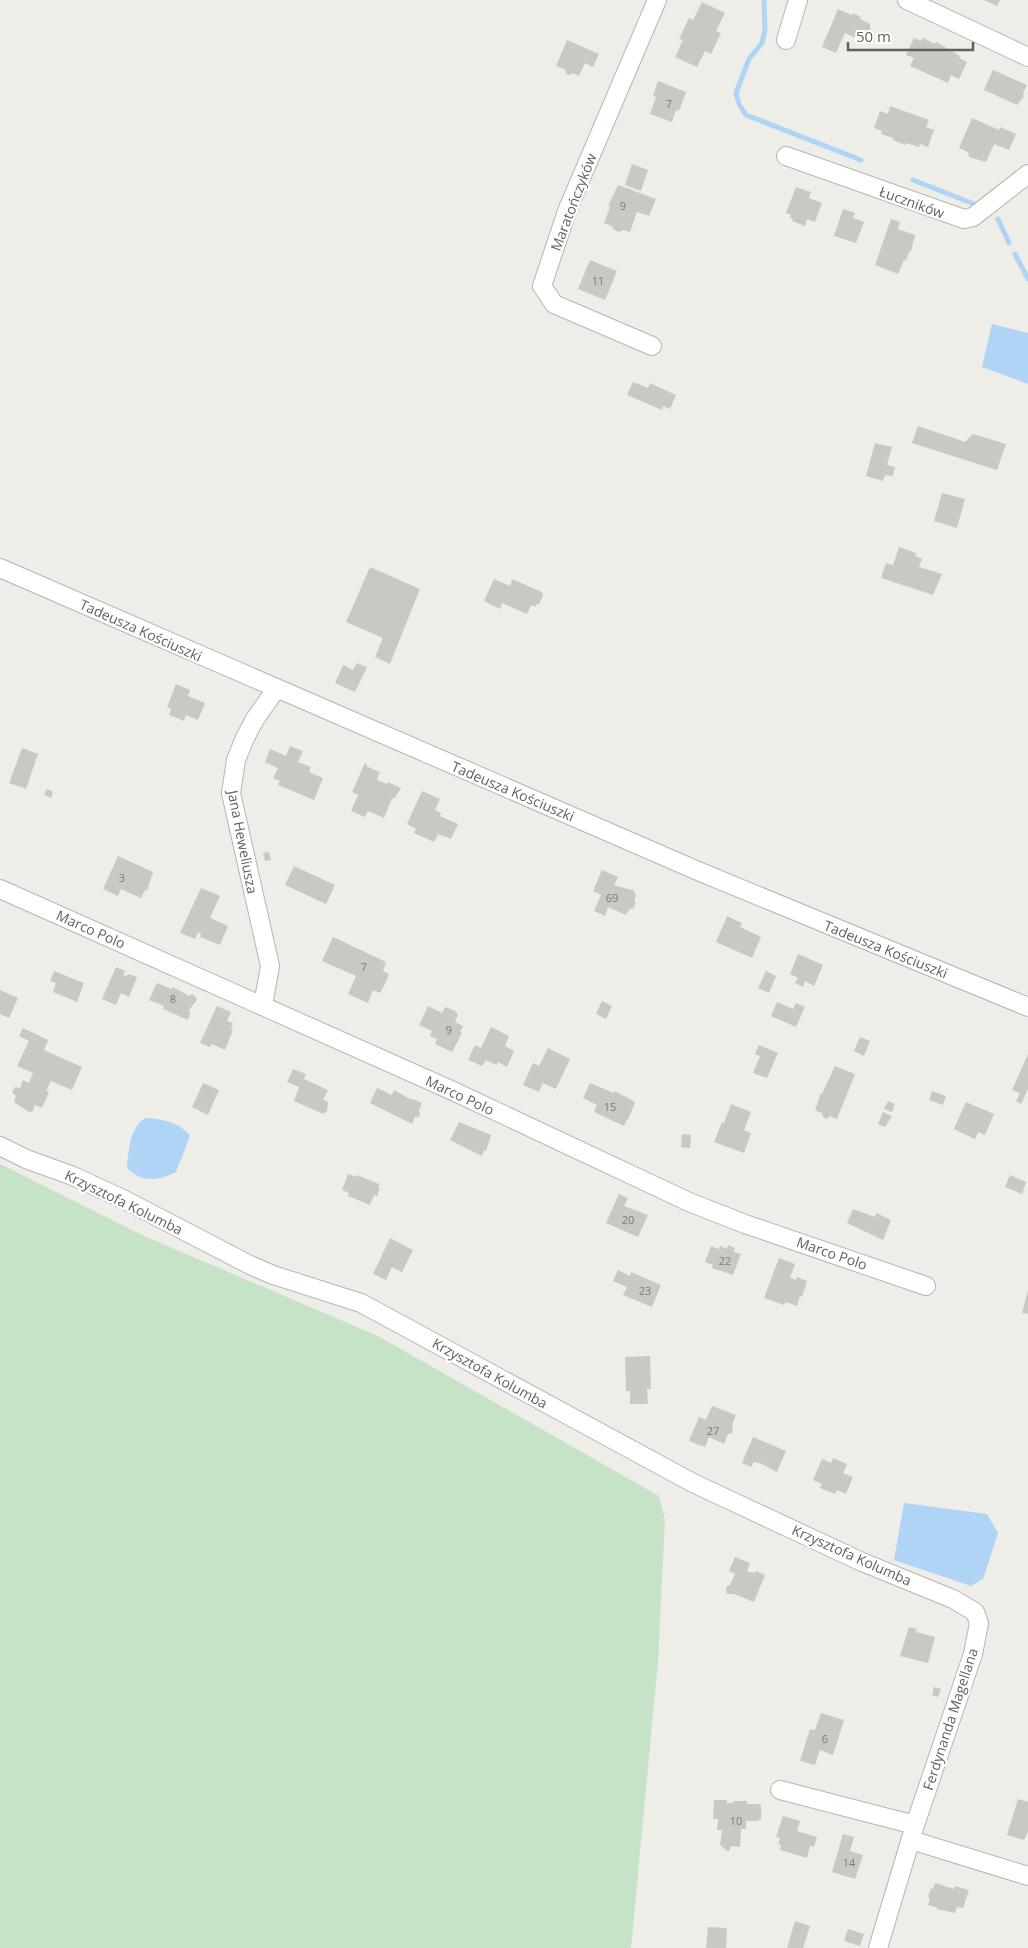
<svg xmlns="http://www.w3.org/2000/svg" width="1028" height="1948" viewBox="0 0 1028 1948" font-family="'Open Sans',sans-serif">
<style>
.green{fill:#c6e3c8}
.water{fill:#b0d4f5}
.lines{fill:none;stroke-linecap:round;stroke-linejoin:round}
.stream{stroke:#b0d4f5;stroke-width:5}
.building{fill:#cac8c3}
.minor-casing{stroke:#b4b6b9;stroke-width:20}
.minor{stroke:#fff;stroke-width:18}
.labels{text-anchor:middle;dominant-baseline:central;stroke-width:4.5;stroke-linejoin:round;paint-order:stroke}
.number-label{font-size:11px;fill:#797b7c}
.street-label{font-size:14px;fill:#5e6165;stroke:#fff}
</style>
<rect width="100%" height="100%" fill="#eeede7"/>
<polygon class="green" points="0,1164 144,1236 378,1336 659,1496 665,1520 658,1661 631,1948 0,1948"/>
<g class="water">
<polygon points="992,324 1028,333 1028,384 982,367"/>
<path d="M 145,1118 C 162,1119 180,1122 190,1136 L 176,1172 C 157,1181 143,1183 127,1168 C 129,1150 129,1129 145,1118 Z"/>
<polygon points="904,1503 987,1514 998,1533 983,1579 971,1586 894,1560"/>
</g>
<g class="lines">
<g class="stream">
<polyline points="764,0 765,30 762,43 749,59 736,93 739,104 746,115 861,160"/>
<polyline points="913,180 974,204"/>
<polyline points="998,219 1009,243"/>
<polyline points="1015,254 1028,279"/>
</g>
</g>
<g class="building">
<polygon points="984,0 1000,0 997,6"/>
<polygon points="702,2 725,13 716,31 721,33 711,54 705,51 697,67 675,57 683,40 679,39 689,18 693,20"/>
<polygon points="838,9 852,15 853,13 861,17 860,19 870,24 870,30 867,36 862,41 845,33 836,53 822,47"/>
<polygon points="914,38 921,41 923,38 935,44 936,42 960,56 959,58 967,62 959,79 951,75 948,83 910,66 914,58 906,55"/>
<polygon points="567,40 599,54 593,67 585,63 579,76 573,73 570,75 566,74 566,70 556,66"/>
<polygon points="993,70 1027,85 1023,93 1024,96 1017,105 984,90"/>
<polygon points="658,81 686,92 679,111 676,110 672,122 650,114 656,97 653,96"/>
<polygon points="890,106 929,120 926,127 934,130 928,147 920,144 919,147 906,143 905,145 893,140 893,138 881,134 882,131 874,128 880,111 888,114"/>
<polygon points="972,118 999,130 1000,127 1016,134 1009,150 994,144 986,162 969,157 968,152 959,148"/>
<polygon points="632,164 648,170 641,191 625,185"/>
<polygon points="618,185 656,199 649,216 637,212 630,232 623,230 619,232 614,230 612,226 604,223 610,207 608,206"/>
<polygon points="796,187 811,192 809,198 822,203 815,222 807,219 805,226 792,221 793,219 790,218 791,215 786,213"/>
<polygon points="843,209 855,213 853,218 864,222 856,243 834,236"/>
<polygon points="891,219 900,222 898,229 915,235 911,251 909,252 906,261 904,260 898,274 875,265"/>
<polygon points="590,260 617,271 605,300 578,289"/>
<polygon points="633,382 648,388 650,383 676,395 670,409 663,406 662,410 627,395"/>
<polygon points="918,426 965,442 973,434 1006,444 997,470 912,443"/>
<polygon points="875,443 892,447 887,465 895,467 893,476 885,475 883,481 866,476"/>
<polygon points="942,493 965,499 957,528 934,521"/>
<polygon points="899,547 916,553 915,556 922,559 919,567 942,574 933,595 881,578 886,563 893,565"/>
<polygon points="370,567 420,589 390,664 375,657 383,638 346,622"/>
<polygon points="494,579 510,586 512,579 542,592 543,596 539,604 537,604 535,607 531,605 527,614 502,603 500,609 484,601"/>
<polygon points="357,663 367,667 355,692 335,683 343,665 353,670"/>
<polygon points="176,684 190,690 188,696 205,703 198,720 186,715 184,721 169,715 171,709 167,707"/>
<polygon points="290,746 303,751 298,762 311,767 309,772 323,778 314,800 278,785 280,781 273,778 278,768 265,762 270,749 286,756"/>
<polygon points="22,748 38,754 26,789 9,783"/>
<polygon points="365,763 367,764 366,766 380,772 377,780 387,784 388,782 401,788 394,799 392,798 384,818 368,811 365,817 351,811 358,795 352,792"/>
<polygon points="47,789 53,792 51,798 44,795"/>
<polygon points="422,791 440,799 435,810 441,813 440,816 458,824 451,839 438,834 434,842 414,833 416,829 407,824"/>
<polygon points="269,852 271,860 265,861 263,853"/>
<polygon points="118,856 153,872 147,891 145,890 141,898 121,889 118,896 103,889"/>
<polygon points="294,866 335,885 326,904 285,885"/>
<polygon points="602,870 618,877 614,885 635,891 634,893 636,894 634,901 636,902 633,909 630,908 626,915 608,907 605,916 594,911 601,895 593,891"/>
<polygon points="201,888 220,896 210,918 228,926 220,945 200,937 201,934 198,932 195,939 180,933"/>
<polygon points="727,916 742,923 740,927 761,937 752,958 716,942"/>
<polygon points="333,937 386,962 383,971 389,974 386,982 380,993 373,990 368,1003 348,994 356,976 322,961"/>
<polygon points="798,954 823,965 814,986 805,981 803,987 795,983 798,978 790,974"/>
<polygon points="116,967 125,971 123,975 126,976 129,974 137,977 129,997 121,993 116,1005 102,999"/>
<polygon points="54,971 84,983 77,1002 53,992 56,983 50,981"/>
<polygon points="766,971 776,976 769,993 758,988"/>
<polygon points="157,983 172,989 173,987 189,996 192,994 195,996 197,1000 189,1010 190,1014 188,1020 163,1009 164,1006 149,1000"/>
<polygon points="0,990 18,998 9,1018 0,1014"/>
<polygon points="602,1001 612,1006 606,1019 596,1014"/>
<polygon points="777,1002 793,1009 796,1003 805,1007 796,1027 771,1016"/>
<polygon points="217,1006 231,1012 227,1021 233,1023 231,1029 233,1030 225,1050 212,1044 210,1047 200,1043"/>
<polygon points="428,1006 442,1013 445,1007 456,1011 455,1012 458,1014 455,1022 463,1026 460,1032 462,1033 452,1052 435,1044 437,1039 430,1036 432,1031 419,1025"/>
<polygon points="491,1027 509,1036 505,1046 514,1051 507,1067 498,1062 496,1065 486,1060 482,1066 468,1060 475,1045 481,1048"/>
<polygon points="23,1028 48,1040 44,1050 82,1067 72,1090 51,1081 46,1091 49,1092 42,1108 35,1105 33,1111 29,1112 14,1102 16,1096 12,1092 15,1087 20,1088 23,1080 29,1083 33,1073 17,1066 29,1041 19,1036"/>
<polygon points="860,1037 870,1041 864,1056 854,1051"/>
<polygon points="759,1045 778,1053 767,1078 753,1073 760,1056 755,1054"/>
<polygon points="548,1048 570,1059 556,1089 543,1083 539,1092 523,1085 533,1063 539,1066"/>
<polygon points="1028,1054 1028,1089 1021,1104 1016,1101 1020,1093 1012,1090"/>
<polygon points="835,1066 855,1074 837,1119 830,1116 827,1119 823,1117 822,1113 815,1110 821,1093 822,1094"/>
<polygon points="293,1069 306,1074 304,1079 328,1090 323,1100 328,1102 327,1111 323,1114 294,1101 299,1087 287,1082"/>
<polygon points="203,1083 219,1090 208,1115 192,1107"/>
<polygon points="590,1083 614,1093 615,1091 635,1102 628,1120 627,1119 624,1126 594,1112 597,1105 583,1098"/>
<polygon points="377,1088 392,1095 394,1090 412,1100 413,1099 422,1103 419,1110 420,1113 419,1117 415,1117 412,1124 370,1103"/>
<polygon points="932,1091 946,1096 943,1105 929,1100"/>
<polygon points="888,1101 895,1104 892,1112 884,1109"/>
<polygon points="966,1102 994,1114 985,1135 978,1132 975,1139 954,1129"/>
<polygon points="731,1104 751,1112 744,1130 751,1133 744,1153 714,1142 722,1122 724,1123"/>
<polygon points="883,1112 892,1116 885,1127 878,1124"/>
<polygon points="459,1122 491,1135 486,1151 484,1150 482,1156 450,1140"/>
<polygon points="682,1134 691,1135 690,1148 681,1147"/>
<polygon points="348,1174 356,1177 357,1175 379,1184 378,1187 380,1188 377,1196 374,1195 370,1205 348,1196 349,1193 342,1190"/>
<polygon points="1010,1175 1026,1182 1022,1194 1005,1187"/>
<polygon points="619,1194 628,1198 624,1206 648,1215 638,1237 606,1223"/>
<polygon points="853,1209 875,1217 876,1213 891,1220 883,1240 847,1223"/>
<polygon points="390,1238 413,1250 402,1272 392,1267 386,1280 373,1274"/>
<polygon points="728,1245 735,1248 734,1252 741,1254 733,1275 712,1268 713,1265 705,1262 711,1246 719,1249 720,1246 727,1249"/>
<polygon points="779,1258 795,1264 790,1278 796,1280 797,1277 807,1281 802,1297 800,1296 797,1306 786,1302 784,1305 764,1298"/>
<polygon points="618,1270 630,1276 631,1272 661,1285 652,1307 623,1295 627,1287 613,1281"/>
<polygon points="1028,1290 1028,1314 1022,1313"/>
<polygon points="650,1356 651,1389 647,1389 648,1404 630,1404 630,1391 626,1391 625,1357"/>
<polygon points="712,1406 736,1415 732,1425 733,1428 732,1433 728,1434 724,1444 709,1437 705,1447 689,1441 699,1417 706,1420"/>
<polygon points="753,1437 786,1451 777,1472 760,1463 754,1462 751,1467 742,1463"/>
<polygon points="833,1458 847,1464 843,1473 853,1477 846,1494 837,1490 835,1494 820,1488 822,1484 813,1480 822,1459 831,1463"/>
<polygon points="735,1557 750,1563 747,1571 755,1573 756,1571 765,1575 754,1602 734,1594 727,1594 726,1590 727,1586 730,1585 735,1574 729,1571"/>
<polygon points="909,1627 917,1629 916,1632 935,1637 928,1663 900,1656"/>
<polygon points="934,1687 941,1689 938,1697 932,1695"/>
<polygon points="821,1713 844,1720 833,1755 820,1750 815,1765 800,1761 810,1729 815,1730"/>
<polygon points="1018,1799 1028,1802 1028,1831 1024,1840 1007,1835"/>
<polygon points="714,1800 727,1800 727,1803 733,1803 733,1801 747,1801 747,1804 760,1804 761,1807 761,1819 757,1821 746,1821 746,1829 741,1829 740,1847 731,1846 729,1851 727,1851 720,1845 722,1830 717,1830 718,1819 713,1819"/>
<polygon points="783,1816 800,1821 797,1831 817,1837 814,1847 810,1846 807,1858 780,1850 781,1845 778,1844 780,1838 776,1837"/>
<polygon points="843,1834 854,1837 850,1851 863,1855 855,1879 832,1872"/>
<polygon points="935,1883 954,1889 955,1886 969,1890 963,1908 957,1907 955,1913 937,1909 938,1908 928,1905 930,1898 928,1897 931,1888 933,1889"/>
<polygon points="795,1921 810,1926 803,1948 787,1948"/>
<polygon points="708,1927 727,1928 726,1948 706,1948"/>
<polygon points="848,1929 864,1934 860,1946 844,1941"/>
</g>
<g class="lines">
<g class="minor-casing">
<g id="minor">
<polyline points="907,0 1028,57"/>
<polyline points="786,40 798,0"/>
<polyline points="786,156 964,219 973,217 1028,174"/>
<polyline points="652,346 554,304 542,286 567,211 657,0"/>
<polyline points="0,568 698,871 1028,1007"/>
<polyline points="0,889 453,1091 689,1202 745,1224 926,1286"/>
<polyline points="263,1005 270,966 231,793 236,760 245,738 255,719 276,689"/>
<polyline points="0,1146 26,1159 73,1176 125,1200 250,1265 273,1275 361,1303 693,1483 862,1562 953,1599 975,1612 979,1623 973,1654 915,1825 878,1948"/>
<polyline points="780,1790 915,1825"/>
<polyline points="911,1840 1028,1876"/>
</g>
</g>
<use href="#minor" class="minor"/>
</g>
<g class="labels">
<g class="number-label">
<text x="669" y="103">7</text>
<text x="623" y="205">9</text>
<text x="598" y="280">11</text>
<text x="122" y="877">3</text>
<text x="612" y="897">69</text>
<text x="364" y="966">7</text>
<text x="173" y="998">8</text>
<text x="449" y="1029">9</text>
<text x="610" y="1106">15</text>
<text x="628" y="1219">20</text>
<text x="725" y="1260">22</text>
<text x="645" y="1290">23</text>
<text x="713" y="1430">27</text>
<text x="825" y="1738">6</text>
<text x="736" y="1820">10</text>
<text x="849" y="1862">14</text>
</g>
<g class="street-label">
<text transform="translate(573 202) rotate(-69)">Maratończyków</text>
<text transform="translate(912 202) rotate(20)">Łuczników</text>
<text transform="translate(141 630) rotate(24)">Tadeusza Kościuszki</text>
<text transform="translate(513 791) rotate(23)">Tadeusza Kościuszki</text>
<text transform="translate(243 842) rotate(79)">Jana Heweliusza</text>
<text transform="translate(91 929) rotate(24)">Marco Polo</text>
<text transform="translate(886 949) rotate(22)">Tadeusza Kościuszki</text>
<text transform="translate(460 1095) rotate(25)">Marco Polo</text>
<text transform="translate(124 1202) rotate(26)">Krzysztofa Kolumba</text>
<text transform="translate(832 1253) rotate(19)">Marco Polo</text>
<text transform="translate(490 1373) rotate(29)">Krzysztofa Kolumba</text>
<text transform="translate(852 1555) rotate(24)">Krzysztofa Kolumba</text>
<text transform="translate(950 1719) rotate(-72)">Ferdynanda Magellana</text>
</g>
</g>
<path d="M848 42v8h125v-8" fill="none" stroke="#5e6165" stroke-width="2.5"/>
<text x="856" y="42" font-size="15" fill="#5e6165" stroke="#ffffff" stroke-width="4" paint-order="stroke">50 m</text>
</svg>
